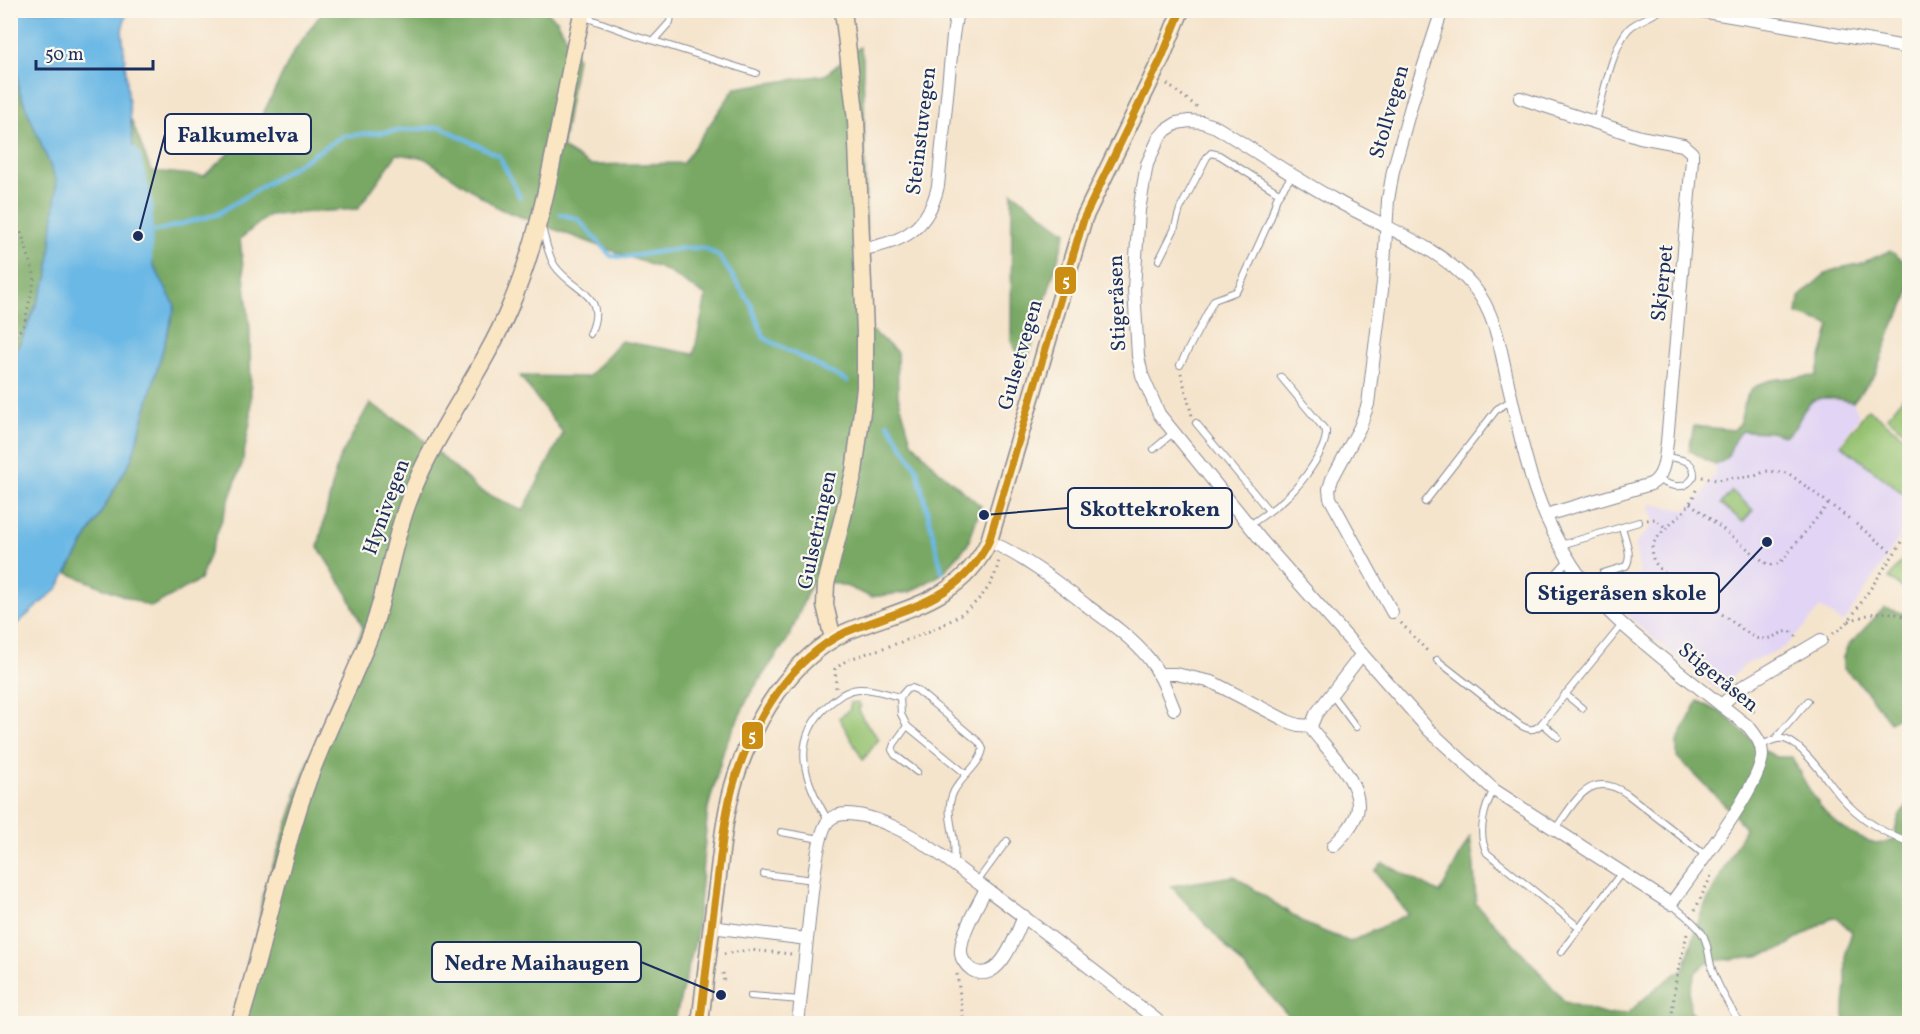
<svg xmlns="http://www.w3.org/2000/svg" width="1920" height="1034" viewBox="0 0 1920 1034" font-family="Vollkorn,serif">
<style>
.built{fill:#e1d4f4}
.green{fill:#95c271;stroke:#587868;stroke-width:1.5}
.forest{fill:#78a863;stroke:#4a6c60;stroke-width:1.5}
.water{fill:#6bb8e5;stroke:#4374a2;stroke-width:1.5}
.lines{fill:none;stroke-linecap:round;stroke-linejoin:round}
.stream{stroke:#6bb8e5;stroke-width:4.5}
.river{stroke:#6bb8e5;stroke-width:28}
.lane-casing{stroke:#888a95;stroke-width:8}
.street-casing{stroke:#888a95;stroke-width:14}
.secondary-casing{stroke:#888a95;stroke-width:19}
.path{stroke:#888a95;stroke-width:3;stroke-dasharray:1.5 4.5;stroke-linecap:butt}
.lane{stroke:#fff;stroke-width:6}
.street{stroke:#fff;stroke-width:12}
.secondary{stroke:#fbe6c4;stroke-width:16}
.bus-1-casing{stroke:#fbf7ec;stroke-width:12}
.bus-1{stroke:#cb8e13;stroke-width:8}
.labels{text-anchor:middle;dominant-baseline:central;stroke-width:4.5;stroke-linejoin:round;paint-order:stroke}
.street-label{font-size:21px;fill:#1b2f5e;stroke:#fbf7ec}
.leader{fill:none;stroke:#1b2f5e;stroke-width:2}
.callout-dot{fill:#1b2f5e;stroke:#fbf7ec;stroke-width:2}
.callout{fill:#fbf7ec;stroke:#1b2f5e;stroke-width:2}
.callout-label{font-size:22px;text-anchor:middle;font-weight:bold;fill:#1b2f5e}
.line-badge{stroke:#fbf7ec;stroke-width:2}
.badge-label{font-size:16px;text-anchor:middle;font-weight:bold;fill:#fff}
</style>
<rect width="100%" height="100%" fill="#fbf7ec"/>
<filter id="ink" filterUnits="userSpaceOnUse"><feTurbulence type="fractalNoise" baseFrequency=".0167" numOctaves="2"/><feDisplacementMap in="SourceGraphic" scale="12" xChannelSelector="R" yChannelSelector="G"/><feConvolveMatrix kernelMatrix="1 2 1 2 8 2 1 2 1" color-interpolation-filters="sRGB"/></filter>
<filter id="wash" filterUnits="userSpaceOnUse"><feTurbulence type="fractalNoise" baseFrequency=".008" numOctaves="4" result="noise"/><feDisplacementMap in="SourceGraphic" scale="24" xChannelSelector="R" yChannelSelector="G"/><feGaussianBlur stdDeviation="1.35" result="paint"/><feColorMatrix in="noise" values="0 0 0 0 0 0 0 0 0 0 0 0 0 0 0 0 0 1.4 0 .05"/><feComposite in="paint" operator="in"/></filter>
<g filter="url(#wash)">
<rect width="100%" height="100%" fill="#f5e4cc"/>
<polygon class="built" points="1820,398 1853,402 1859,416 1840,444 1909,498 1909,523 1845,621 1841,622 1820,607 1805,627 1783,648 1746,664 1718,690 1665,648 1622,610 1601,584 1640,574 1635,545 1654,523 1650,504 1687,510 1702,495 1715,473 1715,465 1723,463 1730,452 1732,442 1737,435 1743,431 1750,431 1785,436 1790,433 1805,407 1812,401"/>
<g class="green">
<polygon points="1908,391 1910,392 1909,435 1887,417"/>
<polygon points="1868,409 1909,440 1909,498 1841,445"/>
<polygon points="1732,491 1753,510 1743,522 1721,504"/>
<polygon points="1909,550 1909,593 1889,578"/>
<polygon points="859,702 861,707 858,708 863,719 879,739 863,760 839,718 850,709 850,703"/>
</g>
<g class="forest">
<polygon points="12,10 19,90 57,182 48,277 17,351 11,360 10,11"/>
<polygon points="323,11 546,11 557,20 577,57 562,148 590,165 683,163 735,88 825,75 860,47 863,58 868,327 897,352 898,396 911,441 938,470 981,506 968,544 942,574 910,592 871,597 848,587 820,579 811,583 790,636 751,692 725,746 708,808 696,938 674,1023 234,1023 256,952 262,897 297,796 295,795 363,628 347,593 318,547 338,461 370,403 414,431 479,490 523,511 563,433 520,376 588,377 621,341 694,354 706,296 667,271 500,209 424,158 397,154 358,209 269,215 240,239 250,329 251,417 242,464 200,580 151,607 67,573 132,458 175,306 138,236 131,119 151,171 204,176 256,128 293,53"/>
<polygon points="1012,192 1066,232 1025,369 1011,340"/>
<path d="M 1890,251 L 1904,261 L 1909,269 L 1909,291 L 1907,301 L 1894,323 L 1875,375 L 1853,402 C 1829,397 1812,391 1800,418 C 1796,427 1793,431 1784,436 L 1770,432 L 1743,431 C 1726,442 1736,458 1715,465 L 1689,450 L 1694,426 L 1734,430 C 1741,424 1742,414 1744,404 C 1751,374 1790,379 1816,376 L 1830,325 L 1797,314 L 1799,297 L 1824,275 L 1839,268 L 1859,264 Z"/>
<polygon points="1884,608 1909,615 1909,709 1890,722 1862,686 1843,668 1843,657 1848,646"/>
<path d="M 1698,701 L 1722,713 L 1765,751 L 1777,757 L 1792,757 C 1808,791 1828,827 1866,840 C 1876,843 1883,846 1893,839 L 1899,816 L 1909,804 L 1909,1023 L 1848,1023 L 1844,1017 L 1844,1006 L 1846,985 L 1846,951 L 1852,932 L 1837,918 L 1832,917 L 1781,949 L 1758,956 L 1712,961 L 1704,965 L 1696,972 L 1689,992 L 1690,1010 L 1697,1023 L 1289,1023 L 1286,1013 L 1171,886 L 1234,876 L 1308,925 L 1350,942 L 1408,914 L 1375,871 L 1383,863 L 1440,893 L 1470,837 L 1474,866 L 1476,904 L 1529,960 L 1565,1002 L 1607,1015 L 1628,1013 L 1655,989 L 1684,968 L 1702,911 L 1745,828 L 1732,812 L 1677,757 L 1677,742 Z"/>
</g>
<polygon class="water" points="12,11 127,11 122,30 135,168 138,236 175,306 132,458 58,588 11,629 11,360 17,351 48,277 57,182 19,90"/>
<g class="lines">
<g class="stream">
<polyline points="560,214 578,219 611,256 625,257 684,248 704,248 719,256 751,304 764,338 847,381"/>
<polyline points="138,236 218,214 343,136 441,127 499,156 520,197"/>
<polyline points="888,423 917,469 942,571"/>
</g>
<polyline class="river" points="127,159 139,205 138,276"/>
</g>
</g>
<g filter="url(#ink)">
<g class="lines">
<g class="lane-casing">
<g id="lane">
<polyline points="582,16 635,35 756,73"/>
<polyline points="654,40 670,22 672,10"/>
<path d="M 1596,122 C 1602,99 1614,39 1632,26 C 1641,20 1652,16 1661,10"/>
<path d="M 541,225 C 546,239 547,254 555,266 C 573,292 609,293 590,334"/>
<polyline points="1159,260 1174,230 1180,209 1207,157 1211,153 1219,155 1279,193"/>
<polyline points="1180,365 1214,300 1235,292 1239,288 1271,217 1277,197 1292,176"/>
<polyline points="1196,423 1269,511"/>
<polyline points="1154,449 1173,433"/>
<path d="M 1658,480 C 1671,486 1685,492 1694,476 C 1695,459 1679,459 1666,457"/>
<polyline points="1425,502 1497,409 1512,400"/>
<path d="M 1250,525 C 1262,516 1277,507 1288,496 C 1301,484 1327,450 1326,431 L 1281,377"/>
<polyline points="1561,545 1639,522"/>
<path d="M 1603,573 L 1626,566 C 1633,555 1625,540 1622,527"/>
<polyline points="1534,598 1569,559"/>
<path d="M 1437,660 L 1520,725 C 1529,730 1534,732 1542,723 L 1622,625"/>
<polyline points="1565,694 1582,708"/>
<polyline points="1332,695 1356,727"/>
<polyline points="1542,723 1558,737"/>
<polyline points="907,726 894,744 892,750 895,755 917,772"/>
<polyline points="1776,738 1808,701"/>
<path d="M 1761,745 C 1770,742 1778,736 1787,740 C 1805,747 1828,782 1841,797 C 1860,819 1883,833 1910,843"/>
<path d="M 1494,790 C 1484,807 1477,834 1487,853 L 1580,928"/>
<path d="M 828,820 C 805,782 789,742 827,706 C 837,698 845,690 859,689 C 872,688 887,694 900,697"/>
<path d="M 1556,828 C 1576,801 1589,769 1627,794 L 1705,855"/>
<polyline points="781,832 820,839"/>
<path d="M 954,865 C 954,857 955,849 954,842 C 952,823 945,809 954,791 C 962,776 980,765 983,749 L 980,743 L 917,690 L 912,688 L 907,689 L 900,697 L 901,714 L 907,726 L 966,774"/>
<polyline points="764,874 814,880"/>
<polyline points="977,882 1007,841"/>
<path d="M 1671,904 C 1682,913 1694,921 1702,933 C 1709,944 1708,957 1712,969 C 1718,988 1730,1006 1740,1024"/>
<polyline points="1561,952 1622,872"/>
<polyline points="751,996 800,1000"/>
</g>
</g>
<g class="street-casing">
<g id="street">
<polyline points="1695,10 1795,27 1910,48"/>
<path d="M 1520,98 L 1640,137 L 1683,145 L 1692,153 L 1692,160 L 1667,442 C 1665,457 1665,476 1651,484 L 1546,515"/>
<path d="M 1189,121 L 1202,122 L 1216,127 C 1256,151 1294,178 1335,200 C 1381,226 1439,246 1473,286 C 1497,315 1501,353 1509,388 C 1515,412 1520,438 1527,462 C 1539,510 1563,557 1594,595 C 1610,615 1630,631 1650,648 C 1682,675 1716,701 1749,727 C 1756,736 1762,743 1762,755 C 1761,786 1691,875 1671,904 L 1494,790 L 1429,730 L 1262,541 L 1159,414 L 1142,375 L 1138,356 L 1134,289 L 1139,210 L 1147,164 L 1159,138 L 1166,130 L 1177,123 Z"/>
<path d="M 863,249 C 904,242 928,229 938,186 L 953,36 L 957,10"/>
<path d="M 989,541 C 1024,557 1056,581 1086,605 C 1108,621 1132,638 1149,659 C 1161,674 1167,692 1174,709"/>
<polyline points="1392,612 1330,498 1329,489 1332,479 1360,427 1368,404 1383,282 1388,200 1393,171 1413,99 1442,10"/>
<polyline points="1159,674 1176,674 1212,682 1287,721 1298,725 1311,726"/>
<polyline points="1721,705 1742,687 1821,640"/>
<path d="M 1333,846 C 1342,837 1351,828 1356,816 C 1367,787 1330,753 1313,731 L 1311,726 L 1316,714 L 1362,654"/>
<path d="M 986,889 C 978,904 961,933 961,950 C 960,958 966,966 972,970 C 999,986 1016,935 1024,916"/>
<polyline points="711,927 807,939 798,1024"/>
<path d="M 807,939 C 810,917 815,833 829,820 C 844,806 879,820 894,827 C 927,842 956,867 985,888 C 1045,932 1103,978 1162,1024"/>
</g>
</g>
<g class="secondary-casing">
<g id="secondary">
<polyline points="833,639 825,605 826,584 854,472 865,388 865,332 856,120 843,10"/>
<path d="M 239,1024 C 264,947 278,866 305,789 C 324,733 354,681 374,625 C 388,584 393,541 409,500 C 434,433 481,375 509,309 C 550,215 559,110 583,10"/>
<path d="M 700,1024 C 705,980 710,936 716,893 C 721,854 724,813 736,776 C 755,719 790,659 846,632 C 903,608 960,602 989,541 L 1084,218 L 1162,57 L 1181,10"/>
</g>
</g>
<g class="path">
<polyline points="1167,84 1200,109"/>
<polyline points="10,211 22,235 35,277 24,325 10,342"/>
<polyline points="1181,373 1192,416"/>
<polyline points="1702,477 1716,480 1755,476 1766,471 1788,473 1851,520"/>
<path d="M 1696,490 C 1692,501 1686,510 1677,518 C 1659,536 1638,548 1663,572 L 1755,638 C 1772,642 1775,633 1790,631 L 1798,638"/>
<polyline points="1690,503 1767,564 1774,565 1780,563 1829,503"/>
<polyline points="1647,520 1655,519 1666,528"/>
<polyline points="1856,524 1893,553"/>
<path d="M 1849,621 C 1872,613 1888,607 1910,620"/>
<polyline points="1401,623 1429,653"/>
<polyline points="1833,634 1848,622 1910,530"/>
<path d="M 836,688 L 835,669 L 847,660 C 899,641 989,624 999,559"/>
<polyline points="1748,700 1754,713"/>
<polyline points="1695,910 1713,872"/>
<polyline points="724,954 749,950 792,954"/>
<polyline points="723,973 724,983"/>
<polyline points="957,974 964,1024"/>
<polyline points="1671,1024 1676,979 1688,930"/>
</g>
<use href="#lane" class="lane"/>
<use href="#street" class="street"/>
<use href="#secondary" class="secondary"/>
<g class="bus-1-casing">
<path id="bus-1" d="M 700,1024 C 705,980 710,936 716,893 C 721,854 724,813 736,776 C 755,719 790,659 846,632 C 903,608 960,602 989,541 L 1084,218 L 1162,57 L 1181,10"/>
</g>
<use href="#bus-1" class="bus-1"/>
</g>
</g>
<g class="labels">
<g class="street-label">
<text transform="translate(1390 112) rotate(-74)">Stollvegen</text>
<text transform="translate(922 131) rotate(-83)">Steinstuvegen</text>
<text transform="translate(1663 283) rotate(-84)">Skjerpet</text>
<text transform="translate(1118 303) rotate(-92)">Stigeråsen</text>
<text transform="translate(1021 355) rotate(-74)">Gulsetvegen</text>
<text transform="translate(387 507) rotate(-70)">Hynivegen</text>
<text transform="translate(818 530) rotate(-78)">Gulsetringen</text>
<text transform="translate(1718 678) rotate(39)">Stigeråsen</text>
</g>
</g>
<path class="leader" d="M138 236L165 134M984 515L1068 508M1767 542L1719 593M721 995L641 962"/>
<g class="callout-dot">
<circle cx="138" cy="236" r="6"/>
<circle cx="984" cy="515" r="6"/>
<circle cx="1767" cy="542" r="6"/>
<circle cx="721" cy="995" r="6"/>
</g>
<g class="callout">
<rect x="165" y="114" width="146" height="40" rx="6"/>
<rect x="1068" y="488" width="164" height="40" rx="6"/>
<rect x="1526" y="573" width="193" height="40" rx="6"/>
<rect x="432" y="942" width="209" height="40" rx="6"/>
</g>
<g class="callout-label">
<text x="238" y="142">Falkumelva</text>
<text x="1150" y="516">Skottekroken</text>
<text x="1622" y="600">Stigeråsen skole</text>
<text x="537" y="970">Nedre Maihaugen</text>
</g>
<g class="line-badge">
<rect x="1054" y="266" width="23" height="29" rx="6" fill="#cb8e13"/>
<rect x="741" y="721" width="23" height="29" rx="6" fill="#cb8e13"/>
</g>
<g class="badge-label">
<text x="1066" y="286">5</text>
<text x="752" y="741">5</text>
</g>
<rect width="1920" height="1034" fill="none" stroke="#fbf7ec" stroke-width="36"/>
<path d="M36 60v9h117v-9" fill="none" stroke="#1b2f5e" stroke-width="3"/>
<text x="45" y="60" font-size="18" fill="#1b2f5e" stroke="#fbf7ec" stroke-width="4.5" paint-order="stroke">50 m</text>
</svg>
